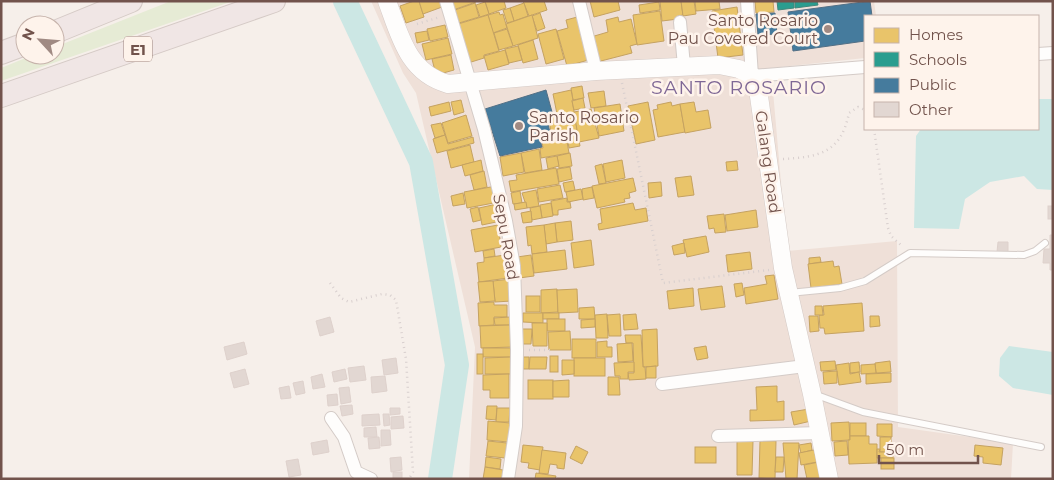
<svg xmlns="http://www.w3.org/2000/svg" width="1054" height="480" viewBox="0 0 1054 480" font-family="Montserrat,sans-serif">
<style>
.residential{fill:#efe0d8}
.green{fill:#e6ebd5}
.water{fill:#cce7e4}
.homes{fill:#e9c46a;stroke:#c5a261}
.schools{fill:#2a9d8f;stroke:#40877b}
.public{fill:#457b9d;stroke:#526f85}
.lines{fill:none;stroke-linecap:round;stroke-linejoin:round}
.river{stroke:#cce7e4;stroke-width:24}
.building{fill:#e2d7d2;stroke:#ded1cc}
.lane-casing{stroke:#d4cbc7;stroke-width:8}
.street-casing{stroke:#d4cbc7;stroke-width:14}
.secondary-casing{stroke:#d4cac6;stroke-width:19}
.highway-casing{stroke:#d5cac6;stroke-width:24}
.path{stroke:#d8cfce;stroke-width:2.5;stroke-dasharray:1 4;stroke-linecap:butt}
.lane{stroke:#fefdfc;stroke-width:6}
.street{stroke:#fefdfc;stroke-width:12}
.secondary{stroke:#fefdfc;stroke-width:18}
.highway{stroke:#f0e6e5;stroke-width:22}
.poi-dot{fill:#a08a83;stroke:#fef3eb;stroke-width:2}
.labels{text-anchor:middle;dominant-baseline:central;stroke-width:5;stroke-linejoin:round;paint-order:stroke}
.shield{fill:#fef3eb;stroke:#9c837c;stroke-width:1}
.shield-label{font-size:15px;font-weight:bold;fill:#72534c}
.poi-label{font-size:16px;fill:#72534c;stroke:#fef3eb;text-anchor:end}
.street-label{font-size:16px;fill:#72534c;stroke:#fef3eb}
.quarter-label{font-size:19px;letter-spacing:1px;fill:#7e6795;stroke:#fef3eb}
</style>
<rect width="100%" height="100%" fill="#f6efea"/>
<polygon class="residential" points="371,1 874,1 876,16 865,16 865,58 771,68 787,251 897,241 898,427 1013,443 1011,479 469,479 475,347 416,93 403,73"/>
<polygon class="green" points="171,1 233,1 1,81 1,68 33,55 55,55 55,47"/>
<g class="water">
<polygon points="1038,99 1053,99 1053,190 1037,189 1024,176 990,182 965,199 959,229 914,228 916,136 921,129 1038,129"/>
<polygon points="1009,346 1053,352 1053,395 1013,388 999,376 1000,358"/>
</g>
<g class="homes">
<polygon points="414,1 419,1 424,17 406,23 400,6"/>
<polygon points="419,1 440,1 442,7 423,14"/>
<polygon points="451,1 476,1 476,2 453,10"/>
<polygon points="485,1 504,1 506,8 489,14"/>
<polygon points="523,1 544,1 547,10 529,16"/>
<polygon points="590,1 618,1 620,10 594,17"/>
<polygon points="660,1 681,1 683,15 678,16 678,19 662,21"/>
<polygon points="681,1 694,1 696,14 683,16"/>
<polygon points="695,1 719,1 720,9 696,11"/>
<polygon points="755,1 773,1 774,12 756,13"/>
<polygon points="485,2 489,14 480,17 476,5"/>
<polygon points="659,2 660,10 640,13 639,5"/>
<polygon points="475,3 479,17 459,23 455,10"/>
<polygon points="524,3 528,16 514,21 510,8"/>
<polygon points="737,7 743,55 718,58 712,11"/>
<polygon points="510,8 514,21 507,23 503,10"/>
<polygon points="660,11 664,41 637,45 633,15"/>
<polygon points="499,12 500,15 503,14 507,28 493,33 488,15"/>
<polygon points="540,13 545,28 537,31 532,16"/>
<polygon points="488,15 499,51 484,55 484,58 468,63 458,24"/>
<polygon points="532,15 538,38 513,46 506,24"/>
<polygon points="581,16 592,59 567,66 557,31 568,28 566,20"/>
<polygon points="618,17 619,22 631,19 637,44 630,46 632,53 597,62 591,37 608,32 606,20"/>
<polygon points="445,25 448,37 430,41 427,29"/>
<polygon points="507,29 513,46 499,50 494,33"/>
<polygon points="556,29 564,59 546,64 538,34"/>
<polygon points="427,31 429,40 417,43 415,33"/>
<polygon points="448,38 452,54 426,60 422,44"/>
<polygon points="533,40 538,59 523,63 518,45"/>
<polygon points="518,46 522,60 509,63 505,49"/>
<polygon points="505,50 509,64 488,70 484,56"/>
<polygon points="451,55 454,70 436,75 432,59"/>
<polygon points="582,86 584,98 573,100 571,88"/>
<polygon points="571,90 573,100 572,100 580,146 569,148 567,136 552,138 548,115 557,114 553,94"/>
<polygon points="604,91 606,106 591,108 588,93"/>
<polygon points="583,98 585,108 574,110 572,101"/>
<polygon points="461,100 464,112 454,115 451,102"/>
<polygon points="449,102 451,111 431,116 429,107"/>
<polygon points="648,102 655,140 636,144 628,106"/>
<polygon points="671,102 672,106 680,104 685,132 658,137 653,110 658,109 657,105"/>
<polygon points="694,102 696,112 708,110 711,128 685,133 680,104"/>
<polygon points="620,104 624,131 599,136 594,108"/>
<polygon points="591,109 599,138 579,142 574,112"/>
<polygon points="466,115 472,136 448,143 442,123"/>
<polygon points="441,123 445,135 435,138 431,125"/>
<polygon points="445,135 448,144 473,137 474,143 437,153 433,139"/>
<polygon points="566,136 569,153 541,158 540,148 543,148 542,141"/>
<polygon points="470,145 474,162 451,168 447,151"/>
<polygon points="539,149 542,170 525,173 521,153"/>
<polygon points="521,153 524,172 503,176 500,157"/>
<polygon points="570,153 572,166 559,168 557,156"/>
<polygon points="557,156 559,166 548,169 546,158"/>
<polygon points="481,160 483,171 465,176 462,165"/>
<polygon points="622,160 625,178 606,182 603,164"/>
<polygon points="737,161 738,170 727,171 726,162"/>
<polygon points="602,164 606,183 599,184 595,166"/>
<polygon points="570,167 572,179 559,182 557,169"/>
<polygon points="556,168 559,184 511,192 509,181 517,180 516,175"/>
<polygon points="484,171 487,187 474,190 470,175"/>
<polygon points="691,176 694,195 678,197 675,178"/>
<polygon points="633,178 636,191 629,193 630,198 624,199 625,202 597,208 592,186"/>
<polygon points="573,181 575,190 565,192 563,183"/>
<polygon points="661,182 662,196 649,198 648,183"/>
<polygon points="560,185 563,198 539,202 537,189"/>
<polygon points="496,186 499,202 467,208 464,192"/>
<polygon points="592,187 594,198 583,200 582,189"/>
<polygon points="581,189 583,199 568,202 566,192"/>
<polygon points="536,190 539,206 527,208 522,193"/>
<polygon points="520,191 522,203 513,204 511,193"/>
<polygon points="463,193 465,204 453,206 451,196"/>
<polygon points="567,198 567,202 570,202 571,208 558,210 558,215 553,215 551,201"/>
<polygon points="526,202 527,208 515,210 514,204"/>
<polygon points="551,203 553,216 542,218 540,205"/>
<polygon points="633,203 635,210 646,208 648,221 599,230 598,224 602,223 600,209"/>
<polygon points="497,204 501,221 482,225 479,208"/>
<polygon points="540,206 542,218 532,220 530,208"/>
<polygon points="478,207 481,220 473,222 470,209"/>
<polygon points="756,210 758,227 727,231 725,215"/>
<polygon points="531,211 532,222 523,223 521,213"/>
<polygon points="724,214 726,232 715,233 714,228 709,229 707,216"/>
<polygon points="571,221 573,240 557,242 555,223"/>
<polygon points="555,223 557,242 546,244 544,225"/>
<polygon points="498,225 501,247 475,252 471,230"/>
<polygon points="544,225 547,252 532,254 531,245 528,246 526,227"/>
<polygon points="706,236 709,252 687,257 683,240"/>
<polygon points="591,240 594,265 574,268 571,243"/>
<polygon points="684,243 685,253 674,255 672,246"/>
<polygon points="494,249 495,256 484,258 483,251"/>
<polygon points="565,250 567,269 534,273 532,254"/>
<polygon points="750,252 752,269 728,272 726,255"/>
<polygon points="505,255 508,278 479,282 477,263 484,262 484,258"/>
<polygon points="531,255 534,276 519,278 517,257"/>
<polygon points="820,257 821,262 809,264 809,258"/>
<polygon points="833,261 834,267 839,266 842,284 811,288 808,264"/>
<polygon points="774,275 778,299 746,304 744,288 767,284 765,276"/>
<polygon points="511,279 512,301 495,302 493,281"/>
<polygon points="493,281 495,301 480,302 478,282"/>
<polygon points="742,283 744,295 736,297 734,284"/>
<polygon points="722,286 725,307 701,310 698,289"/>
<polygon points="693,288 694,306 669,309 667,291"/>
<polygon points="557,289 558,312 541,313 541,290"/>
<polygon points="577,289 578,312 558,313 557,290"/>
<rect x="526" y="296" width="14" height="16"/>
<polygon points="494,302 494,305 507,305 507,317 494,317 494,325 479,326 478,303"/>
<polygon points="862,303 864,331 825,334 824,328 820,328 819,315 824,315 823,306"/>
<polygon points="815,306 822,306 823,315 815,315"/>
<polygon points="594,307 595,319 579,319 579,308"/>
<polygon points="523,313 543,313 543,323 523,322"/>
<rect x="543" y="313" width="16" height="6"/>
<polygon points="607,314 608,338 596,338 595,315"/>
<polygon points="620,314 621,336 609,336 607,315"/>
<polygon points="636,314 638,329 624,330 623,315"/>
<polygon points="809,316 818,316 819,331 810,332"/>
<polygon points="870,316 879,316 880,326 870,327"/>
<polygon points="510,317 511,325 495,325 494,318"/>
<rect x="547" y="319" width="18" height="12"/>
<polygon points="595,319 595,327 581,328 581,320"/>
<polygon points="532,323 547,323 547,346 533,346"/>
<polygon points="511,325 512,347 481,348 480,326"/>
<polygon points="522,329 532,329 531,344 522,344"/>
<polygon points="657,329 658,366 643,367 642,330"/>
<polygon points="570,331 571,350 549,350 548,332"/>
<polygon points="625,335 641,335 643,367 645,367 646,379 629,380 628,373 634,373 633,343 626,343"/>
<rect x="572" y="339" width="24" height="19"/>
<polygon points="607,341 607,347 612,347 612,357 597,357 597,342"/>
<polygon points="632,343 633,361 618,362 617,344"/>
<polygon points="706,346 708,358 697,360 694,348"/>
<rect x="483" y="348" width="29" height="9"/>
<rect x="477" y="354" width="6" height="20"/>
<rect x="550" y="356" width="8" height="16"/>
<polygon points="512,357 512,374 485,374 485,358"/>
<rect x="523" y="357" width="6" height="12"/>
<polygon points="530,357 547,357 546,369 529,369"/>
<rect x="574" y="358" width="31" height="18"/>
<polygon points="562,360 574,360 574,374 562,375"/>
<polygon points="835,361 836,370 821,371 820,362"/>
<polygon points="890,361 891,372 876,373 875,363"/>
<polygon points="634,362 634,372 628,372 628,379 620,379 620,376 615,376 614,363"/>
<polygon points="859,362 860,372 850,373 850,363"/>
<polygon points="849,363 850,374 859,372 861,382 839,385 836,365"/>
<polygon points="875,364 876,373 861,374 861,365"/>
<polygon points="656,366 656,378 646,378 646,367"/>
<polygon points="837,371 837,383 824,384 823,372"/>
<polygon points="891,373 891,382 866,384 866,374"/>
<polygon points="509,374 509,398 490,398 490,390 483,390 483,375"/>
<polygon points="608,377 619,377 620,395 608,395"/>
<rect x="528" y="380" width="25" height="19"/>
<polygon points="569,380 569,397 553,397 553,381"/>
<polygon points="777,386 777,402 784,401 784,420 750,421 750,410 757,410 756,387"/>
<polygon points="487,406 497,406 496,420 486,419"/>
<polygon points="497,408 510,408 509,422 496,422"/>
<polygon points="809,409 811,421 794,425 791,412"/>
<polygon points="488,421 510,423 508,442 487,440"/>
<polygon points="849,422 850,440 832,441 831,423"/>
<rect x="850" y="423" width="16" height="13"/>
<polygon points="877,424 892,424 892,437 877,436"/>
<polygon points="850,436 869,436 869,444 877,444 877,463 849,464 848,440 850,440"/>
<rect x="880" y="437" width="11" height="15"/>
<polygon points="488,441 507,443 505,458 486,456"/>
<polygon points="737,441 753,441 752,475 737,475"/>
<polygon points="760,441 776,441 775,479 759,478"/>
<polygon points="847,441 848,455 835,456 834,442"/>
<polygon points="783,443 799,443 797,479 786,479"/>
<polygon points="811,443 812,450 801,453 799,445"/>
<polygon points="523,445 543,447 540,470 528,468 529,463 521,462"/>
<polygon points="975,445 1003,448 1001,465 983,463 983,457 974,456"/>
<polygon points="576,446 588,452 582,464 570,458"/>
<rect x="695" y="447" width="21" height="16"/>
<polygon points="877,449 880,449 879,452 893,452 893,458 877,458"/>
<polygon points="542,450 566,453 564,469 557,468 557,465 550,464 548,474 539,473"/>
<polygon points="814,450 817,462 801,465 799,453"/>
<polygon points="486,457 501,459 500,469 485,467"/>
<polygon points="776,457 784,457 783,472 775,472"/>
<rect x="881" y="458" width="13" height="11"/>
<polygon points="819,462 822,479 807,479 804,465"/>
<polygon points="485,467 503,470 502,479 483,479"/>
<polygon points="536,473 556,476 555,479 535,479"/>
</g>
<g class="schools">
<polygon points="777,1 794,1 794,8 778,10"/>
<polygon points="795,1 817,1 818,5 795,8"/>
</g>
<g class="public">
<polygon points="870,1 872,16 865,16 865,41 793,51 788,12"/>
<polygon points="775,13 777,34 758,35 756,14"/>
<polygon points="546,90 552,112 546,114 551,138 540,140 542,147 500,156 485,109"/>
</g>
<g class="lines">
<polyline class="river" points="345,1 421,162 457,365 440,479"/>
</g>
<g class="building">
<rect x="1048" y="206" width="5" height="13"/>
<polygon points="1050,235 1053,235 1053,270 1050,270 1050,263 1043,263 1044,249 1050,249"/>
<polygon points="998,242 1008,242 1008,252 997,252"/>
<polygon points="330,317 334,332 320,336 316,321"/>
<polygon points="244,342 247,354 227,360 224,347"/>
<polygon points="396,358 398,373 384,375 382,360"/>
<polygon points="364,366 366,380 350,382 348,368"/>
<polygon points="245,369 249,384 234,388 230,373"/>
<polygon points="345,369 347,379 334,382 332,372"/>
<polygon points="322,374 325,387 313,389 311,377"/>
<polygon points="385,376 387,391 372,393 371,377"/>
<polygon points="303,381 305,393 296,395 293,383"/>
<polygon points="289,386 291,398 281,399 279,388"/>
<polygon points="349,387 351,402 341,404 339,388"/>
<polygon points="337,394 338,405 328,406 327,395"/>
<polygon points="352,405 353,414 342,416 340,406"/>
<polygon points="390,408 400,408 400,414 390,415"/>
<polygon points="379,414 380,425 362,426 362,415"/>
<polygon points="383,414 389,414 390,425 384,426"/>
<polygon points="403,416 404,428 391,429 391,417"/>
<polygon points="376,427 377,437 364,437 364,428"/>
<polygon points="381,430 390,430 391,445 381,446"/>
<polygon points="379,437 380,448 369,449 368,438"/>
<polygon points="327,440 329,452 313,455 311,443"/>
<polygon points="401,457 402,470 391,472 390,458"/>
<polygon points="298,459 301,475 289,477 286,461"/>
<rect x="393" y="472" width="9" height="7"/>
</g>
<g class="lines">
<g class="lane-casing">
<g id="lane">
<polyline points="789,293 840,288 865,281 910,253 1024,255 1035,251 1045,243"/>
<polyline points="814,394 863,412 1041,447"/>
</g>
</g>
<g class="street-casing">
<g id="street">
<polyline points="446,1 484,129 506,221 514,266 517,350 516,426 508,479"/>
<polyline points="579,1 596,71"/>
<polyline points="747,1 752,76 865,67"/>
<polyline points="680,22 684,66"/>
<polyline points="1038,54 1053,53"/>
<polyline points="662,384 805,366"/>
<polyline points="331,418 344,437 356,472 371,479"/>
<polyline points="718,436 819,433"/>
</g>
</g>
<g class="secondary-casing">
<path id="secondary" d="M 387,1 C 400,36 408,73 448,84 L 596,71 L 719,65 L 739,69 L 752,76 L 758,89 L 783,268 L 812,394 L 829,479"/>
</g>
<g class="highway-casing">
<g id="highway">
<polyline points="55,32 131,1"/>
<polyline points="1,53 25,44"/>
<polyline points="1,96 274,1"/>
</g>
</g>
<g class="path">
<polyline points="417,24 440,17"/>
<polyline points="622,83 663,283 769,270"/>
<polyline points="874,129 888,228 891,236 903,247"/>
<path d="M 783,159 C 819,157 841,153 849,113 L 858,107 L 865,110"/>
<polyline points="330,283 341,298 349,302 382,294 390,295 396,300 406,359 413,472 409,479"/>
<polyline points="529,350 550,350"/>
</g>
<use href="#lane" class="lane"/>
<use href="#street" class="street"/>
<use href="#secondary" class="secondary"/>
<use href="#highway" class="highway"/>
</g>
<g class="poi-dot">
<circle cx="828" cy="29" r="5"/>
<circle cx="519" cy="126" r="5"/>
</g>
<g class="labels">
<rect class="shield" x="124" y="36.5" width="28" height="25" rx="4"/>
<g class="shield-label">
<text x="138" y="49">E1</text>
</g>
<g class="poi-label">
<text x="818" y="20">Santo Rosario<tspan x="818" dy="18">Pau Covered Court</tspan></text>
<text x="529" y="117" text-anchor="start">Santo Rosario<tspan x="529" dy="18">Parish</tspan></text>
</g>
<g class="street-label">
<text transform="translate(768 162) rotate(82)">Galang Road</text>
<text transform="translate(506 237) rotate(80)">Sepu Road</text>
</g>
<g class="quarter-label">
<text x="739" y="87">SANTO ROSARIO</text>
</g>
</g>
<rect width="1054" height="480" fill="none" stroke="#72534c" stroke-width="5"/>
<rect x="864" y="15" width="175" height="115" fill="#fef3eb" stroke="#c6b3ab"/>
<rect x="874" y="28" width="25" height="15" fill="#e9c46a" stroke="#c6b3ab"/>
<text x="909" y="40" font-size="15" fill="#72534c">Homes</text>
<rect x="874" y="52" width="25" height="15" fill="#2a9d8f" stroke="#c6b3ab"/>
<text x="909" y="65" font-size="15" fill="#72534c">Schools</text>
<rect x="874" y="78" width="25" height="15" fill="#457b9d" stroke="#c6b3ab"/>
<text x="909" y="90" font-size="15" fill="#72534c">Public</text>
<rect x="874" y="102" width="25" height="15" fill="#e2d7d2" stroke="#c6b3ab"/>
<text x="909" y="115" font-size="15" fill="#72534c">Other</text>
<g transform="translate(40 40) rotate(296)"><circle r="24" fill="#fef3eb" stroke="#c6b3ab"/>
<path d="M0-4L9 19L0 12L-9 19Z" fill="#a08a83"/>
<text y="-8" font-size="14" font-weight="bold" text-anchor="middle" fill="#72534c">N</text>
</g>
<path d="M879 455v8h99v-8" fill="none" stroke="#72534c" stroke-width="2.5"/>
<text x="886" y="455" font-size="15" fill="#72534c" stroke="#fef3eb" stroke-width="4" paint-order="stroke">50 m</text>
</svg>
